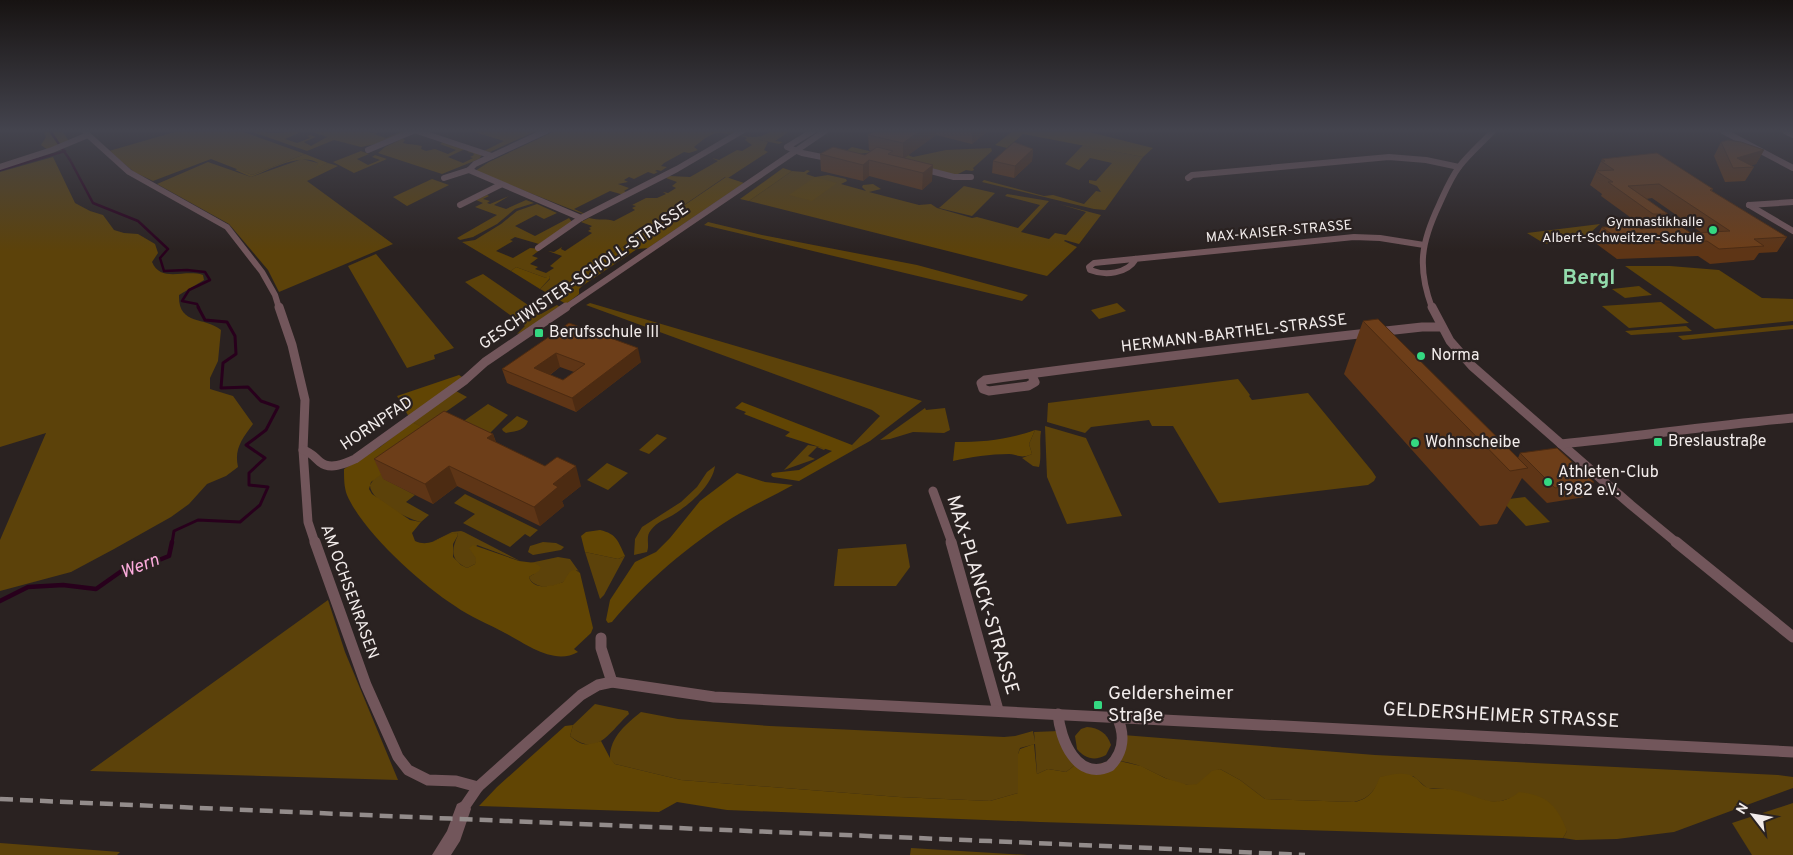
<svg xmlns="http://www.w3.org/2000/svg" width="1793" height="855" viewBox="0 0 1793 855" font-family="Overpass,sans-serif">
<style>
.green{fill:#5c420a}
.forest{fill:#614504}
.lines{fill:none;stroke-linecap:round;stroke-linejoin:round}
.stream-far2{stroke:#28001c;stroke-width:2.5}
.stream-far1{stroke:#28001c;stroke-width:3}
.stream{stroke:#28001c;stroke-width:4.5}
.minor-far2{stroke:#72565b;stroke-width:6}
.minor-far1{stroke:#72565b;stroke-width:9}
.minor{stroke:#72565b;stroke-width:11}
.tertiary{fill:#72565b;fill-rule:evenodd}
.rail{stroke:#938c8b;stroke-width:4.5;stroke-dasharray:13 7;stroke-linecap:butt}
.wall{fill:#5e3516;fill-rule:evenodd}
.shaded-wall{fill:#4c2b12}
.building{fill:#6d3e19;stroke:#4c2b12;fill-rule:evenodd}
.poi-dot{fill:#34d881;stroke:#2a2221;stroke-width:2}
.labels{text-anchor:middle;dominant-baseline:central;stroke-width:4.5;stroke-linejoin:round;paint-order:stroke}
.far-poi-label{font-size:14px;fill:#f2eceb;stroke:#2a2221;text-anchor:end}
.far-street-label{font-size:14px;fill:#f2eceb;stroke:#2a2221}
.street-label{font-size:16px;fill:#f2eceb;stroke:#2a2221}
.poi-label{font-size:16px;fill:#f2eceb;stroke:#2a2221;text-anchor:start}
.water-label{font-size:18px;font-style:italic;fill:#fdacdd;stroke:#2a2221}
.near-street-label{font-size:19px;fill:#f2eceb;stroke:#2a2221}
.near-poi-label{font-size:19px;fill:#f2eceb;stroke:#2a2221;text-anchor:start}
.district-label{font-size:21px;font-weight:bold;fill:#93dcac;stroke:#2a2221}
</style>
<rect width="100%" height="100%" fill="#2a2221"/>
<g class="green">
<polygon points="43,131 62,131 69,141 48,150 41,145 46,137"/>
<polygon points="178,131 241,131 305,154 252,175 211,159 153,181 134,172 109,151"/>
<polygon points="250,131 276,133 298,131 301,132 285,139 297,143 310,138 307,136 310,135 316,137 304,142 311,146 327,137 310,131 364,131 372,133 381,131 374,134 386,138 400,132 397,131 406,131 376,144 361,147 334,140 307,151"/>
<polygon points="471,131 536,131 490,152 484,151 504,141"/>
<path d="M 555,131 L 731,131 L 737,132 C 731,135 724,133 718,133 C 710,133 699,143 694,147 L 698,150 L 689,153 L 684,152 L 664,163 L 661,166 L 667,167 L 661,171 L 657,170 L 655,171 L 658,172 L 654,174 L 648,172 L 634,179 L 629,177 L 624,180 L 628,182 L 618,184 L 629,188 L 624,191 L 628,193 L 624,195 L 610,191 L 574,209 L 585,214 L 583,214 L 475,171 L 489,162 Z"/>
<path d="M 771,131 L 790,131 L 775,141 L 783,142 L 779,144 L 757,139 L 768,142 L 764,150 L 768,152 L 728,178 L 725,177 L 608,257 L 556,298 L 540,289 L 550,279 L 549,276 L 546,278 L 516,267 L 511,271 L 462,242 L 475,240 L 501,224 L 517,211 L 537,204 L 557,213 L 544,219 L 536,215 L 515,226 L 535,236 L 569,218 L 572,222 L 539,244 L 515,237 L 510,240 L 513,241 L 496,251 L 513,258 L 530,248 L 541,249 L 532,256 L 538,258 L 530,264 L 538,267 L 535,269 L 546,273 L 554,268 L 550,266 L 562,256 L 548,251 L 554,252 L 562,247 L 561,249 L 565,251 L 592,233 L 588,231 L 591,229 L 589,228 L 592,226 L 581,222 L 589,218 C 599,221 607,218 614,221 L 635,210 L 632,208 L 636,206 L 632,205 L 646,198 L 657,198 L 666,194 L 663,192 L 668,193 L 676,188 L 672,186 L 677,182 L 666,178 L 669,176 L 690,177 L 718,161 L 712,158 L 719,160 L 737,150 L 742,151 L 752,145 L 745,140 L 747,138 L 740,135 C 750,138 762,138 771,131 Z"/>
<path d="M 402,139 L 405,140 L 403,143 C 410,145 415,144 422,146 L 421,149 L 426,151 L 435,149 L 448,154 L 456,150 L 440,144 L 444,141 L 465,149 L 448,157 L 463,163 L 473,158 L 470,157 L 474,155 L 473,153 L 467,152 L 470,151 L 482,155 L 479,159 L 442,174 L 378,153 L 385,147 Z"/>
<polygon points="1083,145 1143,157 1105,210 1094,209 982,182 984,180 1044,196 1053,195 1084,204 1096,191 1101,192 1097,186 1089,183 1089,180 1096,181 1112,163 1090,158 1079,170 1065,164"/>
<polygon points="852,147 903,159 908,155 913,157 946,150 991,148 992,151 973,168 974,170 972,171 966,170 956,175 867,153 839,156"/>
<polygon points="361,151 369,154 357,159 368,165 380,160 372,157 375,155 387,159 354,173 333,162"/>
<path d="M 53,157 L 75,203 L 90,211 L 103,215 L 114,230 L 124,233 L 138,234 L 155,244 L 158,253 L 152,262 C 161,283 184,269 203,275 L 204,280 L 179,295 C 178,326 205,316 221,330 L 218,361 L 210,378 L 210,389 L 233,396 L 253,424 C 242,439 234,449 238,467 L 226,476 L 207,484 L 189,504 L 171,517 L 114,549 L 71,572 L 0,591 L 0,540 L 46,433 L 0,447 L 0,172 Z"/>
<polygon points="302,159 318,163 317,167 328,163 338,166 307,181 393,244 279,292 268,270 229,224 157,184 208,162 251,177"/>
<polygon points="807,170 810,171 806,174 815,177 828,175 846,179 847,181 841,184 866,191 862,187 863,185 873,184 881,189 869,192 919,205 931,204 937,208 972,218 977,217 1018,228 1040,205 1005,196 1007,194 1049,201 1021,232 1049,239 1055,233 1066,235 1086,212 1059,204 1101,215 1079,244 1065,240 1064,241 1077,247 1047,276 749,201 792,171 804,172"/>
<polygon points="432,179 449,185 407,206 393,197"/>
<polygon points="964,186 995,193 972,216 939,208"/>
<polygon points="487,195 489,196 483,199 490,201 487,203 490,204 509,196 494,205 506,209 526,200 534,203 515,209 497,224 473,237 460,240 457,238 497,215 475,207 483,203 476,200"/>
<polygon points="708,222 762,235 917,265 1028,295 1022,301 704,225"/>
<polygon points="1600,224 1581,241 1568,240 1545,244 1527,233"/>
<polygon points="376,254 454,348 434,355 435,359 407,368 348,266"/>
<polygon points="1625,266 1670,266 1719,270 1762,298 1793,299 1793,321 1715,329"/>
<polygon points="483,274 541,314 557,305 560,307 524,332 517,334 525,326 465,282"/>
<polygon points="1639,286 1652,295 1625,298 1612,289"/>
<polygon points="1661,302 1689,323 1629,328 1602,306"/>
<polygon points="590,303 922,401 870,441 852,451 852,445 880,416 872,410 586,305"/>
<polygon points="1117,303 1126,311 1099,319 1091,310"/>
<polygon points="1793,325 1793,329 1683,340 1678,336"/>
<polygon points="1686,326 1692,331 1631,335 1625,331"/>
<polygon points="1238,379 1250,395 1249,396 1252,400 1308,393 1372,471 1376,477 1374,481 1368,485 1219,503 1173,426 1152,426 1149,420 1091,427 1085,433 1047,422 1048,403"/>
<path d="M 456,391 L 467,397 L 434,420 L 451,430 L 488,404 L 508,415 L 479,444 L 384,479 L 415,495 L 406,502 L 429,515 L 421,522 C 407,519 369,500 370,485 L 374,479 L 436,435 L 412,422 Z"/>
<polygon points="925,408 926,410 945,408 950,430 944,433 913,432 890,439 880,440"/>
<path d="M 517,416 L 528,421 C 525,431 515,431 506,433 L 503,431 L 502,429 Z"/>
<polygon points="1045,426 1086,438 1122,516 1067,524 1047,477"/>
<path d="M 1035,430 L 1041,431 C 1039,442 1042,458 1039,467 L 1033,466 L 1022,458 L 1032,454 L 1029,444 Z"/>
<polygon points="657,434 667,438 649,454 639,450"/>
<polygon points="808,445 826,448 824,450 817,447 808,456 815,459 784,470"/>
<polygon points="607,463 628,473 608,490 587,480"/>
<path d="M 715,466 C 712,486 690,504 673,515 C 666,519 657,522 651,530 C 645,537 650,544 647,552 L 634,555 L 635,539 L 642,527 L 681,502 L 697,487 L 707,472 Z"/>
<polygon points="465,494 538,530 530,537 525,534 510,547 463,523 475,514 454,503"/>
<polygon points="1525,497 1550,522 1526,526 1501,500"/>
<path d="M 461,531 L 464,532 L 520,561 L 477,545 L 474,552 L 477,558 L 475,564 L 467,568 C 450,560 451,550 458,535 L 457,533 L 432,542 L 452,532 Z"/>
<polygon points="543,542 556,543 564,547 561,550 533,555 528,552 530,546"/>
<polygon points="906,544 910,567 896,586 834,586 838,549"/>
<polygon points="585,552 618,559 625,556 604,595 600,599"/>
<path d="M 558,557 L 570,559 L 580,573 L 577,570 C 572,574 567,581 561,583 C 552,588 533,589 529,577 L 534,574 L 535,563 L 530,563 Z"/>
<polygon points="328,600 345,652 398,780 90,771"/>
<path d="M 595,704 L 628,711 L 629,714 C 609,732 598,758 570,736 L 573,725 Z"/>
<path d="M 641,712 L 678,719 L 770,726 L 1004,737 L 1015,736 L 1033,731 L 1035,742 L 1034,732 L 1059,731 L 1079,762 L 1066,772 L 1048,769 L 1037,774 L 1035,744 L 1020,748 L 1018,754 L 1018,793 L 990,801 L 899,797 L 681,780 L 615,764 L 610,759 C 609,738 626,724 641,712 Z"/>
<path d="M 1087,727 C 1099,728 1107,733 1111,745 L 1106,755 C 1095,761 1085,759 1077,749 L 1075,736 L 1081,729 Z"/>
<path d="M 1123,735 L 1375,755 L 1778,775 L 1793,777 L 1793,788 L 1674,832 L 1617,839 L 1576,840 L 1563,838 L 1567,831 L 1511,798 L 1498,802 L 1483,801 L 1445,789 L 1427,788 L 1413,776 L 1381,777 C 1374,791 1370,798 1354,802 L 1265,799 L 1240,780 L 1220,769 C 1211,772 1207,780 1198,784 C 1183,790 1155,772 1142,767 C 1134,763 1124,762 1115,760 Z"/>
<polygon points="1793,803 1793,855 1752,855 1732,823"/>
<polygon points="0,843 120,852 117,855 0,855"/>
<polygon points="911,848 1028,855 910,855"/>
</g>
<g class="forest">
<polygon points="1013,131 1085,131 1153,148 1143,157 1023,134 1007,148 995,145"/>
<path d="M 305,154 L 328,163 L 316,168 L 318,163 C 301,152 269,170 251,177 L 235,170 L 238,169 L 252,175 Z"/>
<polygon points="783,168 792,171 749,201 740,199"/>
<polygon points="726,177 744,183 648,248 637,249 582,286 579,289 579,294 566,304 556,298 608,257"/>
<polygon points="815,177 837,183 812,201 789,195"/>
<polygon points="516,267 546,278 548,275 550,278 540,289 511,271"/>
<polygon points="459,375 462,377 409,417 397,396"/>
<polygon points="742,402 852,445 852,451 799,481 773,477 771,475 772,473 799,470 832,451 785,436 790,432 744,414 746,412 735,408"/>
<path d="M 412,422 L 437,434 L 371,482 L 369,489 L 372,494 L 410,520 L 421,522 L 412,533 L 415,541 C 432,549 442,533 457,533 L 458,535 L 453,544 L 453,557 L 461,565 L 467,568 L 475,564 L 476,558 L 469,548 L 473,545 L 519,561 L 535,563 L 541,567 L 539,571 L 529,577 C 533,591 553,586 563,582 C 568,577 570,564 580,573 L 593,628 L 591,633 L 574,649 L 578,652 C 554,666 526,644 505,633 C 489,624 470,617 455,606 C 421,584 363,532 347,495 C 344,487 344,478 344,469 L 380,447 Z"/>
<path d="M 1035,430 L 1029,444 L 1032,454 C 1020,459 1020,455 1009,454 C 990,454 971,457 953,461 L 955,442 C 985,442 1007,440 1035,430 Z"/>
<path d="M 737,473 L 765,482 L 793,485 C 773,496 751,506 732,518 C 688,546 645,582 612,622 L 608,623 L 606,620 L 610,600 L 635,562 L 656,552 L 670,538 L 700,501 Z"/>
<path d="M 600,530 C 617,534 618,541 625,556 L 618,559 L 585,552 L 581,536 L 586,532 Z"/>
<path d="M 573,725 L 570,736 C 582,746 586,746 601,741 L 610,758 L 615,764 L 681,780 L 899,797 L 990,801 L 1018,793 L 1018,754 L 1020,749 L 1034,744 L 1037,774 L 1048,769 L 1066,772 L 1079,762 L 1087,767 L 1115,760 L 1141,766 L 1165,778 L 1188,785 L 1197,784 L 1212,771 L 1220,769 L 1240,780 L 1265,799 L 1355,802 C 1370,798 1374,791 1380,777 C 1390,775 1405,771 1414,777 C 1419,780 1422,785 1426,787 C 1433,790 1439,788 1446,789 C 1474,791 1492,814 1519,792 C 1547,795 1557,805 1567,831 L 1563,838 L 1040,822 L 727,810 L 677,802 L 659,812 L 479,806 L 497,787 L 565,726 Z"/>
</g>
<g class="lines">
<g class="stream-far2">
<polyline points="50,131 70,160 93,203 138,221 168,249 160,258 164,271 187,270 205,272 210,280 189,290 182,301 197,304 199,308"/>
<polyline points="0,170 65,151"/>
</g>
<polyline class="stream-far1" points="172,543 174,531 198,520 240,522 260,505 268,487 249,485 249,473 265,458 246,445 266,430 278,407 261,401 248,387 221,388 223,363 236,354 235,336 227,322 205,320 198,307"/>
<polyline class="stream" points="0,601 28,587 63,585 96,589 123,570 139,568 169,556 172,542"/>
<g class="minor-far2">
<polyline points="417,131 492,156"/>
<polyline points="813,131 787,147 802,153 832,159"/>
<polyline points="1723,131 1793,168"/>
<polyline points="1785,131 1793,135"/>
<polyline points="88,135 129,172 227,227 262,272 275,295 279,308"/>
<polyline points="368,150 413,131"/>
<polyline points="0,167 52,150 88,135 85,131"/>
<polyline points="923,169 954,177 971,177"/>
<polyline points="469,170 581,218"/>
<polyline points="444,178 469,170 475,164 546,131"/>
<polyline points="1188,178 1192,175 1389,157 1426,160 1459,167"/>
<polyline points="460,205 500,185"/>
<polyline points="1749,205 1793,231"/>
<polyline points="1749,205 1793,202"/>
<polyline points="538,248 581,218 677,169 742,131"/>
<path d="M 1136,259 C 1127,274 1105,276 1090,270 L 1089,267 L 1094,263 L 1354,237 L 1380,238 L 1424,245"/>
<polyline points="565,308 825,131"/>
<path d="M 1432,308 C 1417,267 1421,243 1439,205 C 1445,192 1450,179 1459,167 C 1469,154 1482,143 1493,131"/>
</g>
<g class="minor-far1">
<polyline points="279,307 292,345 305,400 303,450 308,522 315,543"/>
<polyline points="1432,307 1450,341 1472,366 1631,505 1677,543"/>
<path d="M 1031,374 L 1035,382 L 1028,386 L 989,391 L 983,389 L 981,383 L 985,380 C 1130,360 1276,343 1422,327 L 1441,327"/>
<path d="M 1561,444 C 1639,436 1715,425 1793,418"/>
<path d="M 303,450 C 311,452 314,457 320,462 C 330,470 344,464 355,459 L 465,380 L 485,362 L 566,307"/>
<polyline points="933,491 952,543"/>
</g>
<g class="minor">
<polyline points="315,542 366,685 398,757 408,770 428,780 456,781 478,787"/>
<polyline points="951,542 998,710"/>
<polyline points="1676,542 1793,637"/>
<polyline points="601,638 601,648 612,682"/>
<path d="M 1058,714 C 1060,739 1077,782 1110,766 C 1124,752 1125,734 1117,717"/>
<polyline points="463,809 478,787 581,695 598,685 612,682 714,697 1793,752"/>
</g>
<polygon class="tertiary" points="463,801 469,804 471,809 460,841 451,855 432,855 447,831 457,804"/>
<path class="rail" d="M 0,799 C 435,819 870,835 1305,855"/>
</g>
<g class="wall">
<polygon points="874,131 988,131 972,144 936,135 904,158 932,181 922,190 869,176 863,181 821,171 820,154 865,155 871,151 869,150 868,135"/>
<polygon points="1721,142 1764,150 1756,164 1751,165 1754,167 1745,181 1725,182 1714,156"/>
<polygon points="1033,149 1032,161 1014,178 992,173 993,161"/>
<path d="M 1602,159 L 1713,189 L 1712,191 L 1787,237 L 1777,252 L 1759,253 L 1754,260 L 1710,264 L 1698,256 L 1617,259 L 1594,242 L 1602,227 L 1608,227 L 1610,224 L 1641,229 L 1645,228 L 1601,196 L 1602,194 L 1590,185 ZM 1652,198 L 1702,233 L 1691,233 L 1660,227 L 1668,214 L 1646,199 Z"/>
<polygon points="1363,321 1518,458 1520,453 1594,482 1585,497 1547,503 1522,478 1497,524 1480,526 1344,374"/>
<path d="M 569,323 L 641,362 L 576,412 L 507,383 L 502,369 ZM 560,367 L 574,372 L 563,380 L 550,375 Z"/>
<polygon points="493,434 496,442 581,486 562,501 564,506 540,526 457,486 433,504 383,479 374,459"/>
</g>
<g class="shaded-wall">
<polygon points="920,131 936,131 936,135 903,159 903,143"/>
<polygon points="972,131 988,131 972,144"/>
<polygon points="1033,149 1032,161 1014,178 1015,166"/>
<polygon points="1764,150 1756,164 1743,167 1737,158"/>
<polygon points="869,160 869,176 863,181 863,165"/>
<polygon points="933,165 932,181 922,190 923,173"/>
<polygon points="638,348 641,362 576,412 572,398"/>
<polygon points="556,353 560,367 538,383 534,368"/>
<polygon points="493,434 499,453 487,438"/>
<polygon points="449,466 457,486 433,504 425,484"/>
<polygon points="576,466 581,486 562,501 564,506 540,526 534,507 553,484"/>
</g>
<g class="building">
<polygon points="874,131 920,131 903,143 868,135"/>
<polygon points="1728,140 1741,142 1764,150 1737,158 1754,167 1733,168 1721,142"/>
<polygon points="1014,142 1033,149 1015,166 993,161"/>
<polygon points="833,147 865,155 877,147 893,151 888,154 933,165 923,173 869,160 863,165 820,154"/>
<polygon points="1657,153 1713,189 1710,190 1787,237 1754,239 1764,246 1719,249 1707,241 1625,244 1602,227 1614,227 1610,224 1631,222 1641,229 1680,226 1691,233 1730,231 1659,184 1628,186 1668,214 1653,214 1608,182 1613,182 1596,171 1614,170 1601,161 1605,161 1602,159"/>
<polygon points="1378,319 1528,468 1510,471 1363,321"/>
<path d="M 569,323 L 638,348 L 572,398 L 502,369 ZM 556,353 L 585,364 L 563,380 L 534,368 Z"/>
<polygon points="444,411 493,434 487,438 545,466 557,457 576,466 553,484 558,487 534,507 449,466 425,484 374,459"/>
<polygon points="1557,448 1594,482 1555,488 1520,453"/>
</g>
<linearGradient id="sky" x2="0" y2="1"><stop stop-color="#171312"/><stop offset="0.52" stop-color="#44444e"/><stop offset="1" stop-color="#44444e" stop-opacity="0"/></linearGradient>
<rect width="1793" height="251" fill="url(#sky)"/>
<g class="poi-dot">
<circle cx="1713" cy="230" r="5"/>
<rect x="534" y="328" width="10" height="10" rx="2.5"/>
<circle cx="1421" cy="356" r="5"/>
<rect x="1653" y="437" width="10" height="10" rx="2.5"/>
<circle cx="1415" cy="443" r="5"/>
<circle cx="1548" cy="482" r="5"/>
<rect x="1093" y="700" width="10" height="10" rx="2.5"/>
</g>
<g class="labels">
<g class="far-poi-label">
<text x="1703" y="222">Gymnastikhalle<tspan x="1703" dy="16">Albert-Schweitzer-Schule</tspan></text>
</g>
<g class="far-street-label">
<text transform="translate(1279 232) rotate(-5)">MAX-KAISER-STRASSE</text>
</g>
<g class="street-label">
<text transform="translate(584 277) rotate(-34)">GESCHWISTER-SCHOLL-STRASSE</text>
<text transform="translate(1234 334) rotate(-7)">HERMANN-BARTHEL-STRASSE</text>
<text transform="translate(377 424) rotate(-34)">HORNPFAD</text>
<text transform="translate(349 592) rotate(70)">AM OCHSENRASEN</text>
</g>
<g class="poi-label">
<text x="549" y="333">Berufsschule III</text>
<text x="1431" y="356">Norma</text>
<text x="1668" y="442">Breslaustraße</text>
<text x="1425" y="443">Wohnscheibe</text>
<text x="1558" y="473">Athleten-Club<tspan x="1558" dy="18">1982 e.V.</tspan></text>
</g>
<g class="water-label">
<text transform="translate(140 567) rotate(-21)">Wern</text>
</g>
<g class="near-street-label">
<text transform="translate(982 595) rotate(73)">MAX-PLANCK-STRASSE</text>
<text transform="translate(1501 716) rotate(3)">GELDERSHEIMER STRASSE</text>
</g>
<g class="near-poi-label">
<text x="1108" y="694">Geldersheimer<tspan x="1108" dy="22">Straße</tspan></text>
</g>
<g class="district-label">
<text x="1589" y="278">Bergl</text>
</g>
</g>
<g transform="translate(1753 815) rotate(301)" stroke="#2a2221" stroke-width="4" paint-order="stroke">
<path d="M0-4L9 19L0 12L-9 19Z" fill="#f2eceb"/>
<text y="-8" font-size="14" font-weight="bold" text-anchor="middle" fill="#f2eceb">N</text>
</g>
</svg>
